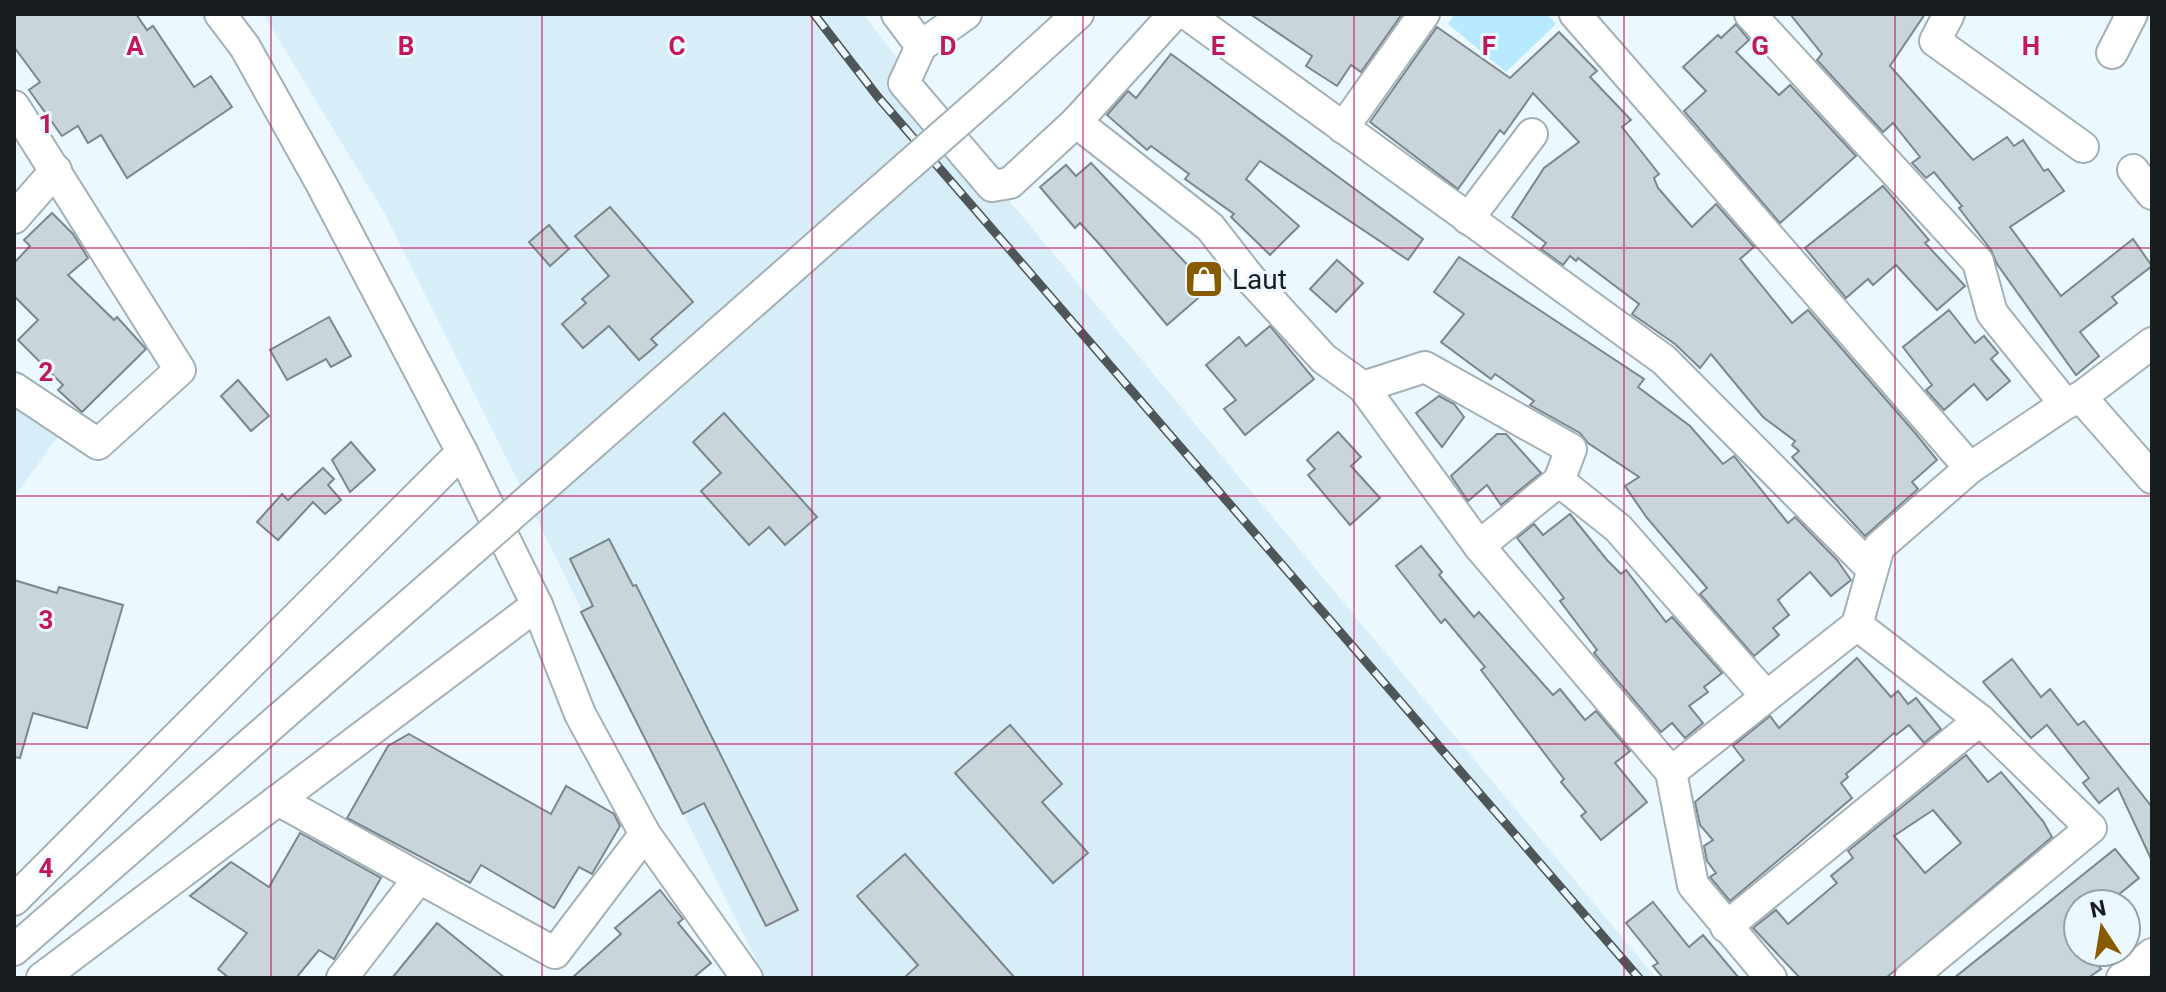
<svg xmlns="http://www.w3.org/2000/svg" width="2166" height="992" viewBox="0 0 2166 992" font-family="Roboto,sans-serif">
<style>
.built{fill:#d7edf7}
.green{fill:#b8eaff}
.building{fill:#c8d5db;stroke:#7b878c;stroke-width:2;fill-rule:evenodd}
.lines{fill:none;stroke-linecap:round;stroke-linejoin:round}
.minor-casing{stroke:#a3b0b5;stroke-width:34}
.minor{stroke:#fff;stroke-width:30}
.rail-casing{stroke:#4f5659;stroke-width:9}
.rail{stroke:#ebf9fe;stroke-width:6;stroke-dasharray:18;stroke-linecap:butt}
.minor-bridge-casing{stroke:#a3b0b5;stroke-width:34;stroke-linecap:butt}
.minor-bridge{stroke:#fff;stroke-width:30}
.grid{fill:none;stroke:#c2185b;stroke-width:2;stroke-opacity:0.55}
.labels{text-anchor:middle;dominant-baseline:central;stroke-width:6;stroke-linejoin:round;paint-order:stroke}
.poi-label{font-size:28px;fill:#181d1f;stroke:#ebf9fe;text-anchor:start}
.grid-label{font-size:26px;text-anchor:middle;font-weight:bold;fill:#c2185b;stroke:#ebf9fe;stroke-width:6;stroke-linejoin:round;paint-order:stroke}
</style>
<rect width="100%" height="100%" fill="#ebf9fe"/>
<g class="built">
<polygon points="263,14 863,14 1002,192 1656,978 765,978 384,212"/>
<polygon points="14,402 61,432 14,497"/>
</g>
<polygon class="green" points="1455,14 1547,14 1556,24 1506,72 1448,24"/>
<g class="building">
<polygon points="14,14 136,14 147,30 153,26 194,87 211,76 232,107 127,178 101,135 88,143 78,126 62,136 29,90 40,82 14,47"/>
<polygon points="1250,14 1402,14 1361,72 1351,65 1337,86 1306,66 1312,56"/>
<polygon points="1790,14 1925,14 1890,66 1973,160 2007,137 2014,146 2023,140 2044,171 2048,169 2064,191 2010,227 2061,296 2133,239 2152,266 2112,297 2117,303 2080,332 2099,356 2076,375 1997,264 1991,250 1959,208 1962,206 1934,172 1926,178 1912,163 1920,157 1893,123 1883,132 1817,60 1822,54"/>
<polygon points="1736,24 1749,40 1736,52 1779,95 1790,85 1856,156 1780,223 1684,111 1706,91 1683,67 1718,35 1721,38"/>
<polygon points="1437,27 1510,78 1559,32 1597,71 1590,77 1631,120 1622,127 1659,174 1654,178 1658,188 1692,227 1716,204 1754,247 1740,259 1792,323 1808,310 1916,434 1937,460 1912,482 1918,489 1865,536 1792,457 1799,451 1792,445 1795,441 1763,417 1711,354 1700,368 1675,344 1632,314 1639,304 1578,258 1576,261 1570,256 1563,265 1541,249 1546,243 1512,217 1544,168 1579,142 1533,93 1504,134 1500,130 1458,189 1370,122"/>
<polygon points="1171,54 1423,239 1408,260 1260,161 1246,179 1299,226 1270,255 1231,217 1234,214 1185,179 1189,174 1151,146 1147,150 1107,115 1128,91 1136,98"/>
<polygon points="1091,163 1198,276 1192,282 1203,294 1167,325 1103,248 1080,223 1075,228 1040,187 1066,165 1076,176"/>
<polygon points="1883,186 1929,240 1925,243 1965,286 1937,310 1896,265 1873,285 1868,279 1846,298 1805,248"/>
<polygon points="610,207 693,302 651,339 657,345 639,360 609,326 583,348 562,324 586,303 582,299 609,276 575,236"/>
<polygon points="52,213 73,234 88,258 68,275 114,320 117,317 146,349 82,412 58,390 63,385 18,340 38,320 14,296 14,263 30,246 24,240"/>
<polygon points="549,225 569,249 550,266 529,242"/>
<polygon points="1459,257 1644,379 1638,387 1690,426 1723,464 1734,456 1788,523 1795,517 1837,560 1851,580 1831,596 1810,572 1778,600 1789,615 1773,628 1779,635 1754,656 1700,594 1707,588 1647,518 1625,486 1639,477 1588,443 1580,433 1530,405 1534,401 1495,374 1491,379 1441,342 1464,314 1434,292"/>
<polygon points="1337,260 1363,283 1336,312 1310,289"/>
<polygon points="1949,310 1975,343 1984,336 1998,353 1991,359 2010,381 1987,400 1974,384 1944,410 1926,390 1932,385 1903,347"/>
<polygon points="329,317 351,356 331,367 326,359 287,380 270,350"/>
<polygon points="1270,326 1314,379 1245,435 1224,409 1236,400 1206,365 1239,337 1246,346"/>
<polygon points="238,380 269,416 251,431 221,396"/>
<polygon points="1439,396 1454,404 1464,417 1442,447 1416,413"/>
<polygon points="724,413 817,517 785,545 769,527 749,545 701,491 721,473 693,442"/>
<polygon points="1338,432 1361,457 1351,466 1380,498 1350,525 1308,475 1315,469 1307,460"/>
<polygon points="1497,434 1506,434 1541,473 1501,505 1487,485 1468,501 1451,476"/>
<polygon points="351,442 375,470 350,492 332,460"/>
<polygon points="323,468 334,479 328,485 341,500 325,514 313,502 278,540 257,522 282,494 288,500"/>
<polygon points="1570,514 1607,560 1621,574 1626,570 1666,622 1672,617 1722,673 1704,687 1708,692 1689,706 1703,723 1685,738 1672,723 1661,732 1594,653 1597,650 1560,601 1564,598 1517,538 1534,524 1543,535"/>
<polygon points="609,539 633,586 636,585 798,910 766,926 704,803 683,814 581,612 593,606 570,559"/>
<polygon points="1421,546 1442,572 1439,575 1474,617 1479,612 1553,695 1560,689 1585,720 1596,711 1630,751 1615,763 1647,802 1601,840 1581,816 1586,812 1561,782 1564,779 1481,670 1485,667 1445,619 1441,623 1396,566"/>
<polygon points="14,580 57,593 59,587 123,605 87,728 33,713 20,758 14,757"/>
<polygon points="1857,658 1891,697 1898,691 1908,704 1916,698 1941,729 1924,743 1909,725 1896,735 1894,733 1846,774 1848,777 1841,783 1852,798 1730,901 1710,877 1716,873 1707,861 1704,846 1713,840 1700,825 1695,802 1744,760 1733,746 1770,716 1779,728"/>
<polygon points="2012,659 2041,697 2050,689 2078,725 2084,721 2152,807 2152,861 2118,788 2099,803 2083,783 2089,778 2047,725 2031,738 1983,682"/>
<polygon points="1010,725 1062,784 1042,802 1088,853 1053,883 955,773"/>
<polygon points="409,734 551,814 566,786 614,814 620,826 592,874 579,867 554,908 481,865 470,883 347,818 388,746"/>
<path d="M 1966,755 L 1988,782 L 2001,772 L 2043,821 L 2052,837 L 1886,978 L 1800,978 L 1753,928 L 1776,910 L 1788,924 L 1837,883 L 1831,876 L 1853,858 L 1848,851 ZM 1933,810 L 1961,843 L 1925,873 L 1894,836 Z"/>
<polygon points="300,833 381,878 334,959 319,950 296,978 229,978 218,969 247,933 190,896 231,862 269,887"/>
<polygon points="2115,849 2139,878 2107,904 2078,904 2078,918 2069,925 2078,938 2078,952 2088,952 2101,969 2088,978 1954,978"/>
<polygon points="905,854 1015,978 904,978 918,965 857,896"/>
<polygon points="660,890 683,919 678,923 711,963 693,978 572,978 621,934 615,928"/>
<polygon points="1653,902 1689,947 1703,935 1739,978 1663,978 1653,966 1658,963 1626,923"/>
<polygon points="437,923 505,978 392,978"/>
</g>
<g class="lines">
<g class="minor-casing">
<g id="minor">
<polyline points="220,14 245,47 322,185 462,452 537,605 580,714 645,834 747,978"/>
<polyline points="897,14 921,46 966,14"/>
<polyline points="1174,14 1076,122 1210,227 1249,277 1324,359 1363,387 1479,546 1671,772"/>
<polyline points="1187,14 1664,360 1871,568"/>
<polyline points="1575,14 1970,468"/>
<polyline points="1750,14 1978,262 1992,313 2065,404"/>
<polyline points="1949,14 1935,41 2083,147"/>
<polyline points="921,46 904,83 992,186 1010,183 1076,122"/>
<polyline points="2112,53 2132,14"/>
<polyline points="1001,84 1078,14"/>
<polyline points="14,106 180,370 98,444 14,388"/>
<polyline points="1343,128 1424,14"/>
<polyline points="2133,170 2152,194"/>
<polyline points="14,218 56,170"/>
<polyline points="1468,219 1532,134"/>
<polyline points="1363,387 1425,367 1571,449 1559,481"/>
<polyline points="2081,397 2152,478"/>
<polyline points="1479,546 1559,481 1618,528 1766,696"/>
<polyline points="1857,625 1980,720 2091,828 1910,978"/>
<polyline points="278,800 555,953 645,834"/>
<polyline points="14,900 462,452"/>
<polyline points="1726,927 1980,720"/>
<polyline points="14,950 473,549"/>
<polyline points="42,978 537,605"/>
<polyline points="342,978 419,878"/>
<polyline points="1771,978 1693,885 1671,772 1857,625 1879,547 1970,468 2065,404 2081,397 2152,343"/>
<polyline points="2122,978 2152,954"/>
</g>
</g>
<use href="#minor" class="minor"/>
<g class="rail-casing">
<polyline id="rail" points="814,14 878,97 1639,978"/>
</g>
<use href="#rail" class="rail"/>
<g class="minor-bridge-casing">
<polyline id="minor-bridge" points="473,549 1001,84"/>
</g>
<use href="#minor-bridge" class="minor-bridge"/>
</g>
<path class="grid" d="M 271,14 L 271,978M 542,14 L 542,978M 812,14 L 812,978M 1083,14 L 1083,978M 1354,14 L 1354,978M 1624,14 L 1624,978M 1895,14 L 1895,978M 14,248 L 2152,248M 14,496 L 2152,496M 14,744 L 2152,744"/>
<defs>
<g id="shop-square" transform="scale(2)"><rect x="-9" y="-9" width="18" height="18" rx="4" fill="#895b00" stroke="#ebf9fe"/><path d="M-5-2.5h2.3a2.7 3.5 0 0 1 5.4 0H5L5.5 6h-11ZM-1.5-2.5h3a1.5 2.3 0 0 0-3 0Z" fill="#fff"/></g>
</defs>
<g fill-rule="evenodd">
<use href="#shop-square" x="1204" y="279"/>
</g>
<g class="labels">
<g class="poi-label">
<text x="1232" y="279">Laut</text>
</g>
</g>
<g class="grid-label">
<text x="135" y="55">A</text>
<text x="406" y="55">B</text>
<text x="677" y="55">C</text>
<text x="948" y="55">D</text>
<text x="1218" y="55">E</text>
<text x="1489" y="55">F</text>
<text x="1760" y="55">G</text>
<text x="2031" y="55">H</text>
<text x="46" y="133">1</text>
<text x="46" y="381">2</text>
<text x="46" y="629">3</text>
<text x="46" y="877">4</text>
</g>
<rect width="2166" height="992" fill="none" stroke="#181d1f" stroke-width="32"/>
<g transform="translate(2102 928) rotate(348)"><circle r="38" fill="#ebf9fe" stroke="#97a1a5" stroke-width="2"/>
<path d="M0-6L14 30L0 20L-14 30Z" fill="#895b00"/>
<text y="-12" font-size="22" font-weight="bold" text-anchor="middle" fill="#181d1f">N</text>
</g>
</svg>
